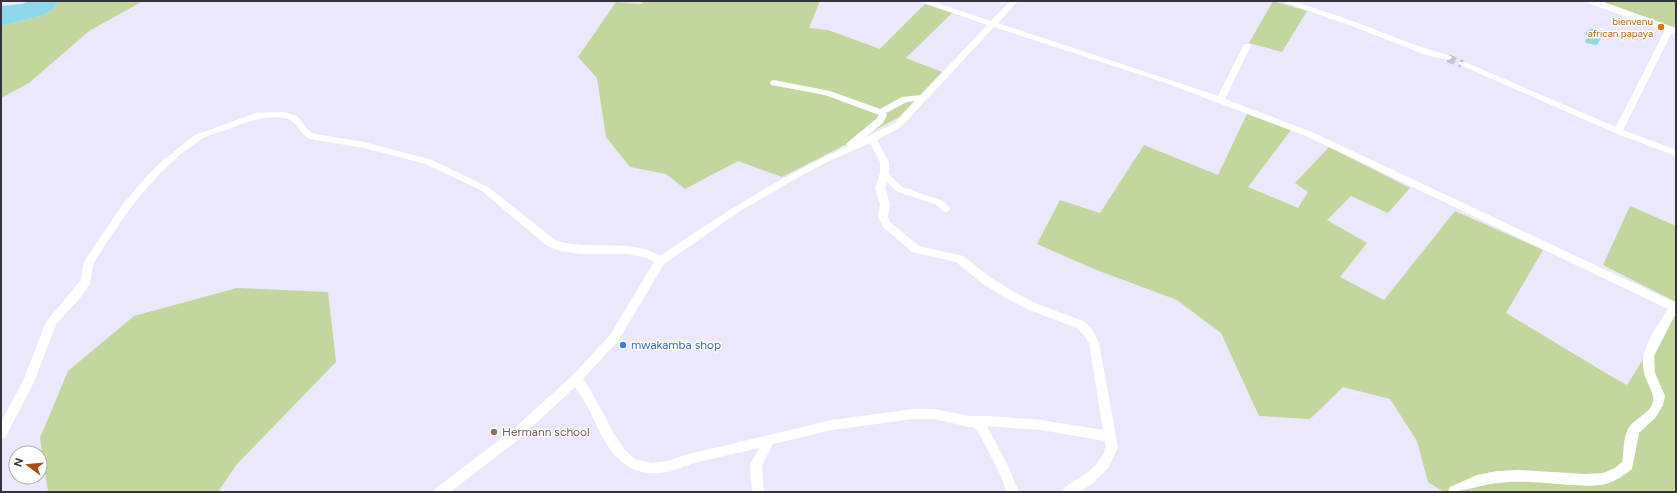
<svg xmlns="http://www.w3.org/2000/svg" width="1677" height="493" viewBox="0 0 1677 493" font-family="Figtree,sans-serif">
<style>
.green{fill:#c2d69d}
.water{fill:#8dd9eb}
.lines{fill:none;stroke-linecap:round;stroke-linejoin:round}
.minor-tunnel{stroke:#c6c4d5;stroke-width:8;stroke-dasharray:8 4.5;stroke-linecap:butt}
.minor{fill:#fff;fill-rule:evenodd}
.major{fill:#fff;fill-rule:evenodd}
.food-dot{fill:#e8710a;stroke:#fff;stroke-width:1.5}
.shop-dot{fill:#3f7fe0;stroke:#fff;stroke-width:1.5}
.education-dot{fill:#8d6e63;stroke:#fff;stroke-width:1.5}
.labels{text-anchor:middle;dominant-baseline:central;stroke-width:3;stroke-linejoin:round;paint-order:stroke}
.far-food-label{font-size:10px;fill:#c56008;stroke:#fff;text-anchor:end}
.shop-label{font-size:12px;fill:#366cbe;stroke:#fff;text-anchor:start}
.education-label{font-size:12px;fill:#785e54;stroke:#fff;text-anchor:start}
</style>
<rect width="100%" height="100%" fill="#ebe8fc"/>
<g class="green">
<polygon points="58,1 143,1 89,31 29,83 1,98 1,26 44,15 54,9"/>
<polygon points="644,1 820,1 809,28 828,30 880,49 925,4 952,13 906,58 942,72 898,118 782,177 738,161 685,189 666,174 630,167 606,137 597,78 578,57 616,2 641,4"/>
<polygon points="1273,1 1307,11 1282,52 1249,43"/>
<polygon points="1598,1 1676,1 1676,29"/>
<polygon points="1247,114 1291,130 1248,187 1298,208 1308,192 1295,183 1329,147 1410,188 1388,213 1351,196 1327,220 1367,243 1340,277 1384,300 1455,211 1543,250 1506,313 1609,375 1627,385 1674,310 1676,311 1676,492 1444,492 1428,482 1417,441 1390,399 1343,387 1310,419 1259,416 1221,333 1177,300 1094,269 1037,244 1060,200 1100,213 1144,145 1218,175"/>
<polygon points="1630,206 1676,226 1676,302 1603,265"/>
<polygon points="237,288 328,292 336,362 237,464 218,492 48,492 40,438 68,371 134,316"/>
</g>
<g class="water">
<polygon points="29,1 58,1 54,9 44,15 1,26 1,6 22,4"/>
<polygon points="1590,29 1595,29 1603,35 1597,45 1586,43 1585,40 1589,38 1585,33"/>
</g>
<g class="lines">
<polyline class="minor-tunnel" points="1448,58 1462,64"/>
<g class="minor">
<path d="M 919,1 L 931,1 L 991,21 L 1010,1 L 1018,1 L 998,23 L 1218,96 L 1244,44 L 1250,44 L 1251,46 L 1225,99 L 1312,132 L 1676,303 L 1676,313 L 1654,356 L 1655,373 L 1665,396 L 1663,405 L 1656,417 L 1639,433 L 1632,469 C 1624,475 1616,481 1606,484 C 1594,487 1580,485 1569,485 C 1545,483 1521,480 1498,483 C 1482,484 1462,493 1448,491 L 1450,487 L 1477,475 L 1497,471 L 1518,470 L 1585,474 L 1603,473 L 1615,468 L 1622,462 C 1624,452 1623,438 1628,429 C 1634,418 1649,415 1653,402 C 1655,393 1646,382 1644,373 C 1638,349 1657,328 1668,309 L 1306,136 L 1163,82 L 994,27 L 901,127 L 877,140 L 889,162 L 889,174 L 902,187 L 943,201 L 951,209 L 946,212 L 943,211 L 937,205 L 896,191 L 887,182 L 885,188 L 890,204 L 888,217 L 890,222 L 919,246 L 963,256 L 991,278 L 1016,293 L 1035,303 L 1085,322 L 1092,329 L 1099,343 L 1118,448 L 1109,467 L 1093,483 L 1079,492 L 1062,492 C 1065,485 1073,482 1079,478 C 1091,471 1101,462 1106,448 L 1105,441 L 1041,430 L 987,426 L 1008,466 L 1019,492 L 1007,492 L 999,472 L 979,433 L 974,428 L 934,419 L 913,419 L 832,430 L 773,444 L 762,465 L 764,492 L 752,492 L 750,465 L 759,448 C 737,453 715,458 694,463 C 685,466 676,470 667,472 C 645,477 625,469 611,451 C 597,431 590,406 575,387 L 518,440 L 450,492 L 434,492 L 436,488 L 510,432 L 572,376 L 610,335 L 654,262 L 648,258 L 627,254 L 580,254 L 561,251 L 547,246 L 482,191 L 426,164 L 364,148 L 310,139 C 300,134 296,120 285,118 C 268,115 250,121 234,127 C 224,131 210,134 200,140 C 155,170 125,214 96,259 L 93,265 L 90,284 L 80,298 L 56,324 L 34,382 L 5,438 L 1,439 L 1,422 L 23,381 L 46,322 L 81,280 L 83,265 L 87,257 L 123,204 L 148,175 L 161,162 L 195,135 L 256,113 L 284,112 L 297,116 L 310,132 L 315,134 L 364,142 L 432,160 L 488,187 L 555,240 C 587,252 631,237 660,256 C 720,215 781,176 848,146 L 846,144 L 848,142 L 876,119 L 879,115 L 825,95 L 771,85 L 770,83 L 771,81 L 774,80 L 830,91 L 880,109 L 902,97 L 921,95 L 987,25 ZM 915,101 L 895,123 L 864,138 L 883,123 L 887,115 L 886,113 L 907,102 ZM 870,143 L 880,162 L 880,173 L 875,188 L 880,204 L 878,217 L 883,227 L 912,252 L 956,262 L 983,284 L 1008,299 L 1027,309 L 1077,328 L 1084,335 L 1089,343 L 1103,430 L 1041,420 L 989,416 L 969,416 L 934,409 L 913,409 L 832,420 L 685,455 L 668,461 L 651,463 L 635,459 L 625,450 L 614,434 L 591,391 L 583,379 L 618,341 L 664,264 L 737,213 L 790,182 L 827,162 Z"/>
<path d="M 1281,1 C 1298,1 1313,8 1329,13 C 1370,26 1409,45 1451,56 L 1452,58 L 1448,60 L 1426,55 L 1349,25 Z"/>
<polygon points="1666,28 1672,28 1673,30 1623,130 1676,150 1676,156 1615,133 1458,64 1459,62 1465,62 1616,127"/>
</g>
<polygon class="major" points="1587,1 1601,1 1676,28 1676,35 1588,3"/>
</g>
<circle class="food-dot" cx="1661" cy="27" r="4"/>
<circle class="shop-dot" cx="623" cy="345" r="4"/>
<circle class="education-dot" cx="494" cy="432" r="4"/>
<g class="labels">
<g class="far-food-label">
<text x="1653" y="21">bienvenu<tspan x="1653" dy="12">african papaya</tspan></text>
</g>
<g class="shop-label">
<text x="631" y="345">mwakamba shop</text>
</g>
<g class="education-label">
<text x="502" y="432">Hermann school</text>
</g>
</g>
<rect width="1677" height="493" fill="none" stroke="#34323b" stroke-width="4"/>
<g transform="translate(28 465) rotate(286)"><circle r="19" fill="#ffffff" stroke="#aeadb1"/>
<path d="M0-3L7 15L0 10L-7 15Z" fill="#ae4a1a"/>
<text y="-6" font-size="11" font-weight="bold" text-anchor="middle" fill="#34323b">N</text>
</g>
</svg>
